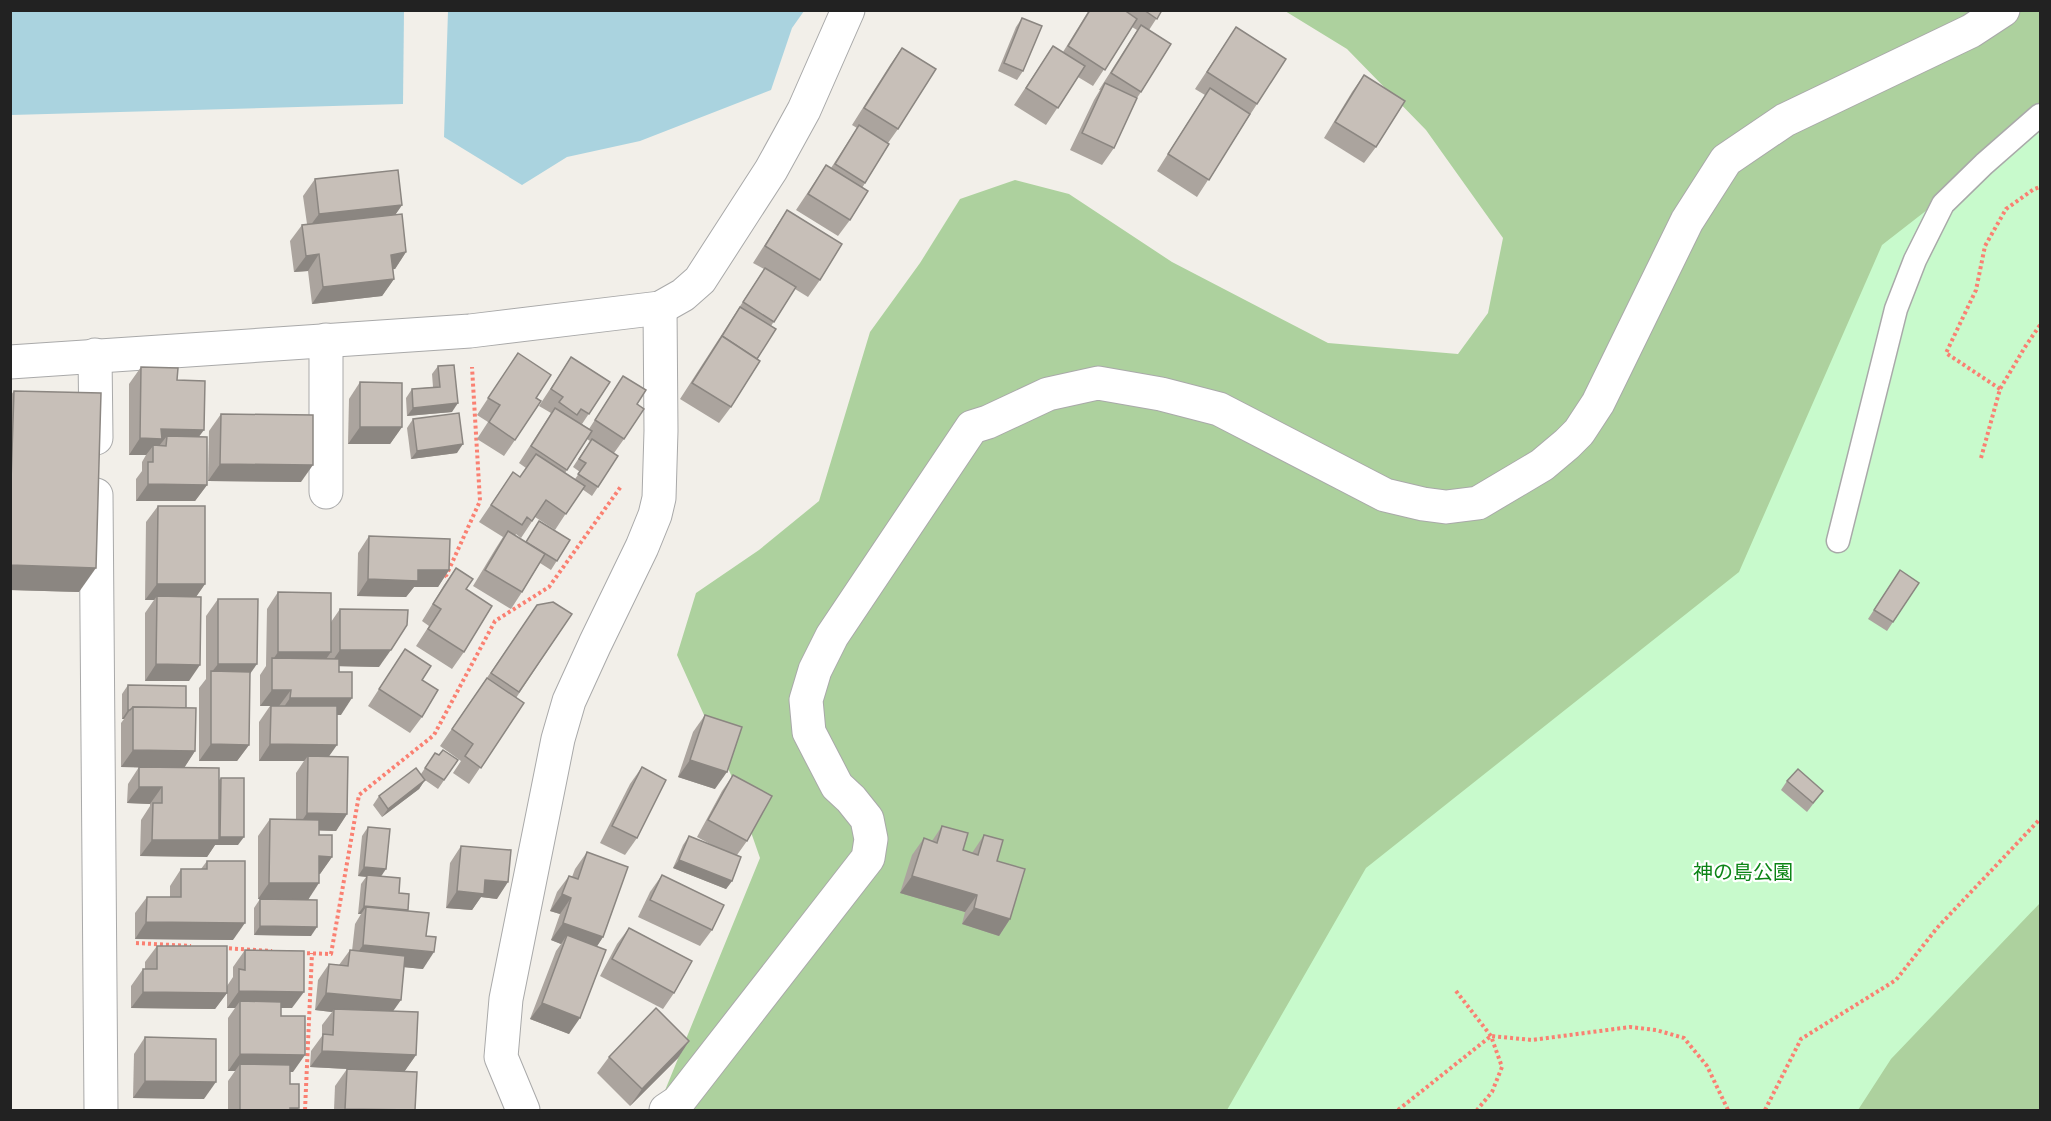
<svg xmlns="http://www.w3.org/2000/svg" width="2051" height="1121" viewBox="0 0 2051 1121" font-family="Cabin,'Noto Sans JP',sans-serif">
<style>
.forest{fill:#add19e}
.park{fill:#c8facc}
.water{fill:#aad3df}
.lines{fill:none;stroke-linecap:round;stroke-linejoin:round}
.service-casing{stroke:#a9a9a9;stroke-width:25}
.minor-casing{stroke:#a9a9a9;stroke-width:35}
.tertiary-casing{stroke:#a9a9a9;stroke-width:35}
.path{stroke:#fa8072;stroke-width:4;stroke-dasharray:3 3;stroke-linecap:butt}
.service{stroke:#fff;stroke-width:22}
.minor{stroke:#fff;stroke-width:33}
.tertiary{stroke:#fff;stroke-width:33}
.wall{fill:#aba49e;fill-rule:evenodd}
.shaded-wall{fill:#8b8681}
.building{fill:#c7bfb8;stroke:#8b8681;stroke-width:1.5}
.labels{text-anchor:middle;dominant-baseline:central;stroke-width:4.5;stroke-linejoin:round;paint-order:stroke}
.park-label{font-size:20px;fill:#0c8416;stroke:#fff}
</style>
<rect width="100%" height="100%" fill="#f2efe9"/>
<polygon class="forest" points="1285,11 2040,11 2040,1110 657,1110 760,858 731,775 677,655 696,593 759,550 819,501 870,332 920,263 960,199 1015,180 1069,194 1172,262 1328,343 1458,354 1488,313 1503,238 1426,130 1347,49"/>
<polygon class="park" points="2040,122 2040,903 1891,1059 1858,1110 1227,1110 1366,868 1739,572 1882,245"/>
<g class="water">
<polygon points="10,11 404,11 403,104 11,115"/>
<polygon points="448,11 448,10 804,11 792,28 771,90 640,141 567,157 522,185 444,137"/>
</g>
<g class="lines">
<g class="service-casing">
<polyline id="service" points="1838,541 1896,309 1915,260 1943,204 1984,164 2040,115"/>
</g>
<g class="minor-casing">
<g id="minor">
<polyline points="326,340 326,492"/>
<polyline points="95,355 96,438"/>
<polyline points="96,495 101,1110"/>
<polyline points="523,1110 501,1057 506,999 558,739 569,701 595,644 642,547 655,515 659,498 661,431 660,308"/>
<polyline points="666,1110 678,1102 868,858 871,839 867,819 851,799 837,786 809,732 806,700 815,670 832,636 972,427 988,422 1048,394 1098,383 1161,394 1219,409 1385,495 1423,504 1446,507 1478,503 1542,465 1567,444 1579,432 1598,403 1687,221 1726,160 1785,120 1971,31 2003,10"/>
</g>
</g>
<g class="tertiary-casing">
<polyline id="tertiary" points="10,362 470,331 660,308 683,295 700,280 771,170 804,110 848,10"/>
</g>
<g class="path">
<polyline points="2000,389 1946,353 1976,290 1985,246 2006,209 2034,189 2040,187"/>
<polyline points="1981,458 2000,389 2025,347 2040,325"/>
<polyline points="451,581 446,576 480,501 472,367"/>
<polyline points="136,943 191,946"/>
<polyline points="223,948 272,951"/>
<polyline points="301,953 331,954 359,795 434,735 495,621 549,587 622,485"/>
<polyline points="1456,991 1491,1036 1502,1067 1492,1092 1477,1110"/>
<polyline points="305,1110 312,953"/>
<polyline points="1398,1110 1491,1036 1532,1040 1630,1027 1656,1030 1684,1038 1707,1066 1728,1110"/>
<polyline points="1765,1110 1801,1039 1896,980 1937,928 2040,819"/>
</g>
<use href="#service" class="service"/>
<use href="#minor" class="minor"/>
<use href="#tertiary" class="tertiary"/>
</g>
<g class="wall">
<polygon points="1089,10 1162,10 1149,30 1141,92 1137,98 1114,148 1102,165 1070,150 1094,100 1100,90 1099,90 1137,30 1132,27 1093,86 1078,77 1046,125 1014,105 1053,46 1063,52"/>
<polygon points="1022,18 1023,71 1017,80 998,71 1016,27"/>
<polygon points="1236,27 1257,104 1197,197 1157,171 1205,95 1195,89"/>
<polygon points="902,48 898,129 888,143 889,144 862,188 850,220 838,236 796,210 826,165 831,168 857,128 852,125 890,65"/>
<polygon points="1364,75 1376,147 1364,163 1324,138 1352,92"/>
<polygon points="315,179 402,205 395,215 406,252 395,269 393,269 394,279 382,296 312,304 308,271 294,272 290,241 302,225 307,224 303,196"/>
<polygon points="787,210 820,280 808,297 795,289 771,326 757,359 731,407 719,423 680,399 764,269 753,263 776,227"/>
<polygon points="518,353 536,398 515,440 504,456 477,439 488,422 477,415"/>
<path d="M 571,357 L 610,382 L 582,424 L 589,429 L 623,376 L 637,404 L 624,439 L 614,453 L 598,487 L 592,496 L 582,489 L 555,530 L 535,517 L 521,538 L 516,534 L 515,536 L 526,542 L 539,521 L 570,540 L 551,570 L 540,563 L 522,592 L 511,609 L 473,586 L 496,548 L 503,537 L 479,522 L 513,472 L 520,477 L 526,468 L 519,463 L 551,413 L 539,406 ZM 587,439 L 590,441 L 573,467 L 580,472 L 575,479 L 565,473 Z"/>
<polygon points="438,366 452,412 407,416 406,398 412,389 433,387 432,374"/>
<polygon points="141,367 177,380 199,436 207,485 195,501 136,501 136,479 142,471 142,462 146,455 129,455 129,384"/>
<polygon points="360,382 402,427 390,444 348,444 349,399"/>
<polygon points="14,391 79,592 10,590 10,396"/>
<polygon points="221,414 301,482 208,481 209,431"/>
<polygon points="413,419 457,453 411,459 407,428"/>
<polygon points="158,506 205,584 196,597 189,681 145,681 145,613 154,600 145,600 146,522"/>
<polygon points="369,536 449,570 438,587 414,587 406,597 357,596 358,553"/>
<polygon points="456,568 466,589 464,652 452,669 416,646 429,626 422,621 444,585"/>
<polygon points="1900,570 1893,622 1887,631 1868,619"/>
<polygon points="278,592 331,622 340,609 379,667 339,666 341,715 337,715 329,756 347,814 336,831 319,830 319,835 332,857 320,874 319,874 308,900 311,936 254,935 254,908 260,899 258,899 258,836 270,819 296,820 296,773 304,761 259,761 259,722 270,706 260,706 260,675 266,666 267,609"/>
<polygon points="218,599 249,675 249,745 237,761 199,761 199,688 206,679 206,616"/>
<polygon points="537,605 572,614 516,698 524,703 469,784 453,773 461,761 440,746"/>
<polygon points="405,649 422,680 422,717 410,733 368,706"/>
<polygon points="128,685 186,708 195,751 184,768 219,780 221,778 238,845 215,845 207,857 140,856 141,820 150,806 150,804 127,803 128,784 139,767 169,768 121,767 121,723 124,719 122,719 122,694"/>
<polygon points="705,715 715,789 678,777 693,732"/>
<polygon points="435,753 439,755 458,760 438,789 425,780 419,789 382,817 373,805 379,796 421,774"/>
<polygon points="642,767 637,838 625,855 600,843 630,784"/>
<polygon points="733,775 747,841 737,855 732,881 726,889 673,868 683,845 689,836 712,845 697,837 722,791"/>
<polygon points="1787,781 1823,791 1807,812 1781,790"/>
<polygon points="942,826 963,850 972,853 984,835 997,861 1010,919 999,936 962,924 965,912 900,893 912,855 924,838 932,841"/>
<polygon points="368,827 381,876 399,893 408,910 423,969 404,967 393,1011 416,1055 404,1072 310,1067 311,1051 322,1036 322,1025 332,1012 315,1010 318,980 329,964 339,965 350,950 352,951 355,924 361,914 358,914 361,884 366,877 358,876 362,836"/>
<polygon points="461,846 497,899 481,897 472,910 446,908 450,863"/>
<polygon points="587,852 603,937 597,946 569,1034 530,1019 556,951 561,944 551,940 560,914 550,911 557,892 569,876 572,877 575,869"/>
<polygon points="207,861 233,940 135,939 135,913 147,897 170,897 170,886 181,869 201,869"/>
<polygon points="662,875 712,930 700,946 638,917 650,892"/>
<polygon points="629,928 674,993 663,1009 600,976 617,944"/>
<polygon points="157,946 227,993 215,1009 131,1008 131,986 143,969 145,969 145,962"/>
<polygon points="245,950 292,1008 281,1008 281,1016 293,1072 290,1072 290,1084 297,1110 228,1110 228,1081 235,1071 228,1071 228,1018 235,1008 227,1008 227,986 233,977 233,967"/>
<polygon points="145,1037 204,1099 133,1098 134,1054"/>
<polygon points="689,1041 678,1058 630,1106 597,1073 609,1057"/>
<polygon points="347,1069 415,1110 334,1110 335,1086"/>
</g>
<g class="shaded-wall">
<polygon points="402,205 391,221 307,230 319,214"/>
<polygon points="406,252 395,269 379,271 391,255"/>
<polygon points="319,254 308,271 294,272 306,256"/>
<polygon points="394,279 382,296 312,304 323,287"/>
<polygon points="458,403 452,412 407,416 413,408"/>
<polygon points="360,427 402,427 390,444 348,444"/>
<polygon points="161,429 204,430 192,446 167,436 159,446 153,446 146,455 129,455 140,438"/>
<polygon points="463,444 457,453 411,459 417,451"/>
<polygon points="220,464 313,465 301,482 208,481"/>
<polygon points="148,484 207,485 195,501 136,501"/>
<polygon points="10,565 96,568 79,592 10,590"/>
<polygon points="418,570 449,570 438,587 414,587 406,597 357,596 368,579"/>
<polygon points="157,584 205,584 193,601 157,596 154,600 145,600"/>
<polygon points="340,650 391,650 379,667 329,666"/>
<polygon points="278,652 331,652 319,669 272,661"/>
<polygon points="156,664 200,665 189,681 145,681"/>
<polygon points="218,664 257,664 245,681 211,673"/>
<polygon points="272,690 291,690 279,706 260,706"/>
<polygon points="290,698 352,698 341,715 279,714"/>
<polygon points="128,710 130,710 124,719 122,719"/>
<polygon points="211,744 249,745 237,761 199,761"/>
<polygon points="270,744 337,745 325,762 308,756 304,761 259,761"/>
<polygon points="133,750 195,751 184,768 121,767"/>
<polygon points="690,760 727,772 715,789 678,777"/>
<polygon points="425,780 419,789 382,817 388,809"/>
<polygon points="139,787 162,787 150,804 127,803"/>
<polygon points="307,813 347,814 336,831 296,830"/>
<polygon points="220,837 244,837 238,845 215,845 207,857 140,856 152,840 218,840"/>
<polygon points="319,856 332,857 320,874 308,873"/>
<polygon points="679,860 732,881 726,889 673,868"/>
<polygon points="364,867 386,869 380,878 358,876"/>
<polygon points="912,876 977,895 965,912 900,893"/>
<polygon points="485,880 508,882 497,899 481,897 472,910 446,908 457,891"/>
<polygon points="269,883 319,883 308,900 258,899"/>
<polygon points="562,894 571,898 560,914 550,911"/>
<polygon points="364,906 408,910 365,915 366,907 361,914 358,914"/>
<polygon points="974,908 1010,919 999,936 962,924"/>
<polygon points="146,922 245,923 233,940 135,939"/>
<polygon points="563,923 603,937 592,954 567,935 561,944 551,940"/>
<polygon points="260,926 317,927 311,936 254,935"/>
<polygon points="363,945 434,952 423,969 351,962"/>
<polygon points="239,991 304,992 292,1008 240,1008 240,1001 235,1008 227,1008"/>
<polygon points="143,992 227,993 215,1009 131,1008"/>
<polygon points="326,993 401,1000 389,1017 334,1009 332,1012 315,1010"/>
<polygon points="542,1003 580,1018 569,1034 530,1019"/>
<polygon points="689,1041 678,1058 630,1106 642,1089"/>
<polygon points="322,1051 416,1055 404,1072 310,1067"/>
<polygon points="240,1054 305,1055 293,1072 240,1071 240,1064 235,1071 228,1071"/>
<polygon points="145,1081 216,1082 204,1099 133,1098"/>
<polygon points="290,1108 299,1108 297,1110 288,1110"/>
<polygon points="345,1109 393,1110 344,1110"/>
</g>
<g class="building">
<polygon points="1090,10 1124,10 1137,19 1105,70 1068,46"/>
<polygon points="1144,10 1162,10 1157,19"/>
<polygon points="1022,18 1042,26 1023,71 1004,63"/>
<polygon points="1141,25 1171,44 1141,92 1111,73"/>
<polygon points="1236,27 1286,59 1257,104 1207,72"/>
<polygon points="1053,46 1085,66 1058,108 1026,88"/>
<polygon points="902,48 936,69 898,129 864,108"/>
<polygon points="1364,75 1405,101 1376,147 1335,122"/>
<polygon points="1105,83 1137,98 1114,148 1082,133"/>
<polygon points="1210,88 1250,114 1209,180 1168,154"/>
<polygon points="859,125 889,144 865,183 835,164"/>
<polygon points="826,165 868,191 850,220 808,194"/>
<polygon points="398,170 402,205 319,214 315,179"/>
<polygon points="787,210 842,244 820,280 765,246"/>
<polygon points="402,214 406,252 391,255 394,279 323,287 319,254 306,256 302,225"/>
<polygon points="765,268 796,287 774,322 743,302"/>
<polygon points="740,307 776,329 757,359 722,336"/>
<polygon points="722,336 760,361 731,407 692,383"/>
<polygon points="518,353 551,375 536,398 541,401 515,440 489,422 500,405 488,398"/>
<polygon points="571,357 610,382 589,414 581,409 577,415 559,402 563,397 551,389"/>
<polygon points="454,365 458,403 413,408 412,389 440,387 438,366"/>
<polygon points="141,367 178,368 177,380 205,381 204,430 161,429 162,439 140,438"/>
<polygon points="623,376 646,390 637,404 644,409 624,439 595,420"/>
<polygon points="360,382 402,383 402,427 360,427"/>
<polygon points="14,391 101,393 96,568 10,565 10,512"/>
<polygon points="555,408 592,431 567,470 531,446"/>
<polygon points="459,413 463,444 417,451 413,419"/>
<polygon points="221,414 313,415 313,465 220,464"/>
<polygon points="167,436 207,437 207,485 148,484 148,462 153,462 153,445 166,446"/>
<polygon points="592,439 618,456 598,487 578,474 586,463 579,459"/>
<polygon points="536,454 585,486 566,514 546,500 532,521 527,517 522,525 491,505 513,472 520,477"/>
<polygon points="158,506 205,506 205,584 157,584"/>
<polygon points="539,521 570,540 557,561 526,542"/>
<polygon points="508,531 545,554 522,592 485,570"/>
<polygon points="369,536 450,539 449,570 418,570 418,581 368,579"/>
<polygon points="456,568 473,579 466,589 492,606 464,652 428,629 441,609 433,604"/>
<polygon points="1900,570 1919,583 1893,622 1874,610"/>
<polygon points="278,592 331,593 331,652 278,652"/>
<polygon points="157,596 201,597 200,665 156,664"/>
<polygon points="218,599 258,599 257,664 218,664"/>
<polygon points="553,602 572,614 519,692 491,673 537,605"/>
<polygon points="340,609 408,610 407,625 391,650 340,650"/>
<polygon points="405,649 431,666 422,680 438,690 422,717 379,689"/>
<polygon points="272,658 339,659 339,672 352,672 352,698 290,698 291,690 272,690"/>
<polygon points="211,671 250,672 249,745 211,744"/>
<polygon points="487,678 524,703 481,768 465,756 473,744 452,729"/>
<polygon points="128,685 186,686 186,708 133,707 130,710 128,710"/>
<polygon points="271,706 337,706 337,745 270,744"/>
<polygon points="133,707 196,708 195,751 133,750"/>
<polygon points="705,715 742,727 727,772 690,760"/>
<polygon points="443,750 458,760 444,780 425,768 435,753 439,755"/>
<polygon points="308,756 348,757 347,814 307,813"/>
<polygon points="139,767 219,768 219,840 152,840 153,803 162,803 162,787 139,787"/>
<polygon points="642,767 666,780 637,838 612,826"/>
<polygon points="416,768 425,780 388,809 379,796"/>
<polygon points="1798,769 1823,791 1813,803 1787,781"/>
<polygon points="733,775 772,796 747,841 708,820"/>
<polygon points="221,778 244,778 244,837 220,837"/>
<polygon points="270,819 319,820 319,835 332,835 332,857 319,856 319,883 269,883"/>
<polygon points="942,826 968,833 963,850 978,855 984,835 1003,840 997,861 1025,869 1010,919 974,908 977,895 912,876 924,838 937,843"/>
<polygon points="368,827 390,829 386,869 364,867"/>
<polygon points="689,836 741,857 732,881 679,860"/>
<polygon points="461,846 511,850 508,882 485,880 484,894 457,891"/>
<polygon points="587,852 628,867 603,937 563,923 571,898 562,894 569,876 578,879"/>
<polygon points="207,861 245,861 245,923 146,922 147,897 181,897 181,869 207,869"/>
<polygon points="367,875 400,878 399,893 409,894 408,910 364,906"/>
<polygon points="662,875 724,905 712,930 650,900"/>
<polygon points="260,899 317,900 317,927 260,926"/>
<polygon points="366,907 429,913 426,936 436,937 434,952 363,945"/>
<polygon points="629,928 692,961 674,993 612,959"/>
<polygon points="567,935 606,950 580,1018 542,1003"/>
<polygon points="157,946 227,946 227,993 143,992 143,969 157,969"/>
<polygon points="245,950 304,951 304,992 239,991 239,969 245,970"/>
<polygon points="350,950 405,956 401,1000 326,993 329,964 348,966"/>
<polygon points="240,1001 281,1002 281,1016 305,1016 305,1055 240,1054"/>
<polygon points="656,1008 689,1041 642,1089 609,1057"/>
<polygon points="334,1009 418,1012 416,1055 322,1051 323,1034 333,1035"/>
<polygon points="145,1037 216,1039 216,1082 145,1081"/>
<polygon points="240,1064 290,1065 290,1084 299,1084 299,1108 290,1108 290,1110 240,1110"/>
<polygon points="347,1069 417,1072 415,1110 345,1109"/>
</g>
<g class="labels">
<g class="park-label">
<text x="1743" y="872">神の島公園</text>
</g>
</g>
<rect width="2051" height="1121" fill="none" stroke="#222222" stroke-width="24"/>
</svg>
